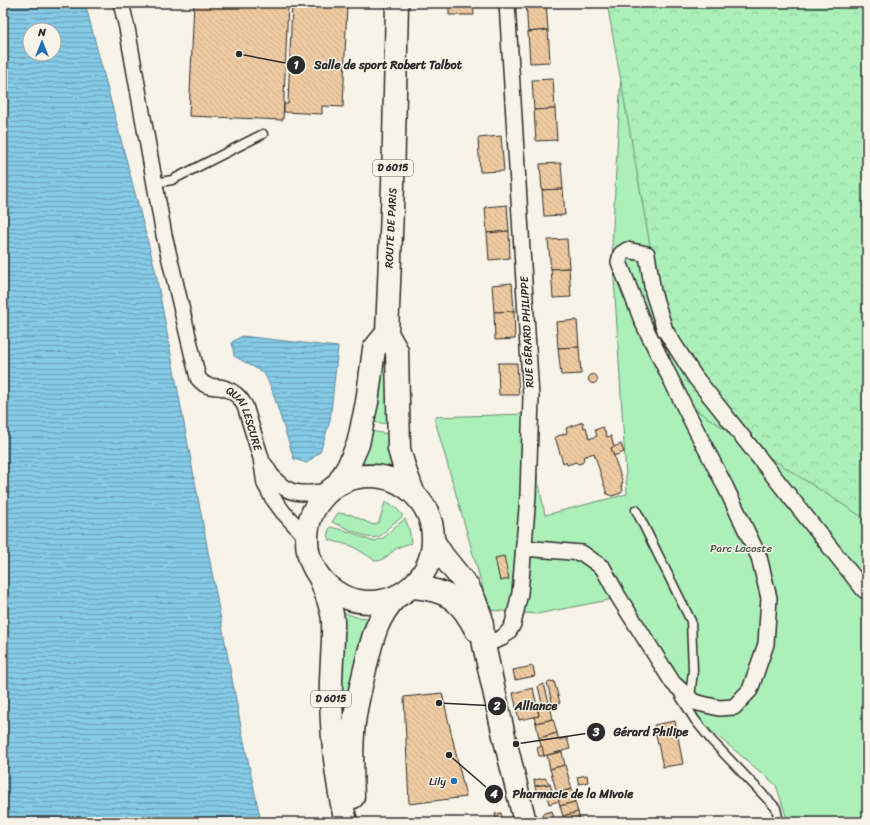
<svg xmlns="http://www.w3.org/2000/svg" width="870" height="825" viewBox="0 0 870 825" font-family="Sriracha,sans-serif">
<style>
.green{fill:#abefb9;stroke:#6b8d72}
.forest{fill:url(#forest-crowns);stroke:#6b8d72}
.water{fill:url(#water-rules);stroke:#618a9b;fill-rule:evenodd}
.building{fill:url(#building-back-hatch);stroke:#2b2b2b}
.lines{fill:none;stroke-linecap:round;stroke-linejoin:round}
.lane-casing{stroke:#2b2b2b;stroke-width:11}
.street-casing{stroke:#2b2b2b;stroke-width:18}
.secondary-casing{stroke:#2b2b2b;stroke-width:25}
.primary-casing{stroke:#2b2b2b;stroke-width:25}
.lane{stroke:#f7f3e8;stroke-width:8}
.street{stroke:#f7f3e8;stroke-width:15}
.secondary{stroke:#f7f3e8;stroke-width:22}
.primary{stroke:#f7f3e8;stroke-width:22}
.poi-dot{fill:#1f6fb2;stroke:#f7f3e8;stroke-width:1.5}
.labels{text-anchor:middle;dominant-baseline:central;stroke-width:3;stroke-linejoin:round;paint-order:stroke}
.shield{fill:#f7f3e8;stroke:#686764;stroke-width:1}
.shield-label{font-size:10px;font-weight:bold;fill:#2b2b2b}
.street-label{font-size:11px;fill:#2b2b2b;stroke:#f7f3e8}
.park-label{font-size:11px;fill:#455247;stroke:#f7f3e8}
.poi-label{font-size:11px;fill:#2b2b2b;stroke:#f7f3e8;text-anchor:end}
.leader{fill:none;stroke:#2b2b2b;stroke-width:1.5}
.callout-dot{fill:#2b2b2b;stroke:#f7f3e8;stroke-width:1.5}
.mark-label{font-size:12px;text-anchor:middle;font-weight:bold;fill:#fff}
.callout-label{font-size:12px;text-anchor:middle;font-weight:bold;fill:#2b2b2b;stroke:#f7f3e8;stroke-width:3;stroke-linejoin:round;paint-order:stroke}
</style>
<defs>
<pattern id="forest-crowns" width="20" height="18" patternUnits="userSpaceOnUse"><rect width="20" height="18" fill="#abefb9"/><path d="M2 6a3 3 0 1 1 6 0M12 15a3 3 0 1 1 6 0" fill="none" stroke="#93cd9f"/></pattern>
<pattern id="water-rules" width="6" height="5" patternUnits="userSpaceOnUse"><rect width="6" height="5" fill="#85cae6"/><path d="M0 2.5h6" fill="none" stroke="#6da4bb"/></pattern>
<pattern id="building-back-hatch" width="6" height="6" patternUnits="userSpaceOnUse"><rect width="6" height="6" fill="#efcaa0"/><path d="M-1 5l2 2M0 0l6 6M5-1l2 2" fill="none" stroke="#cdae8a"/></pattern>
</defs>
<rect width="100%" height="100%" fill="#f7f3e8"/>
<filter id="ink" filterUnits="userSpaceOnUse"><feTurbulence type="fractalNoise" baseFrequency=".025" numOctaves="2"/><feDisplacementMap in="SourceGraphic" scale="8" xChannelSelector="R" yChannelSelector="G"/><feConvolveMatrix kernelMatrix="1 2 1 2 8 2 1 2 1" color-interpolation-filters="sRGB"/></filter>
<g filter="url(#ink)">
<g class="green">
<polygon points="623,37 867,223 867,822 788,822 776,785 702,723 624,597 537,614 489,610 434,417 525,414 545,515 627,494 612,245"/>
<polygon points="381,350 387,350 390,424 372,422"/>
<path d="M 369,431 L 390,434 L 397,469 C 384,464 373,463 359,464 Z"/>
<path d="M 385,502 L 396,508 L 403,516 C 400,519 396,521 392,524 C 383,532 382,540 367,537 L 332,522 L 338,513 L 352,515 L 373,525 L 379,522 Z"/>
<path d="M 405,519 L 409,528 L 411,543 C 406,545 400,546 396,549 C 388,554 384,562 374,561 L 373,559 L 352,546 L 329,540 L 328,533 L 330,527 L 351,532 L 371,541 L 375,541 L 385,537 L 393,528 Z"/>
<polygon points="342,612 356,617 370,618 347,704 339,706"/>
</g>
<polygon class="forest" points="607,3 867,3 867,520 677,398"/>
<g class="water">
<path d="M 3,3 L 85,3 L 155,269 L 242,732 L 261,822 L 3,822 ZM 30,30 L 54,30 L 54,54 L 30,54 Z"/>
<polygon points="242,336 338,347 330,421 320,452 307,463 294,459 271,387 264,373 234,356 232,342"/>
</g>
<g class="building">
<polygon points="194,3 288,3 283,120 189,116"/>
<polygon points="292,3 347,3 343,107 322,106 322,114 284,112 284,104 288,104"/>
<polygon points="449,3 473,3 474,15 449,15"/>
<polygon points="526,3 546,3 548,30 528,32"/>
<polygon points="548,30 550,62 530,63 528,32"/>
<polygon points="553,79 555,109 534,110 532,80"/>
<polygon points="555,109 557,140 536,141 534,110"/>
<polygon points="501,136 504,171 480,172 478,138"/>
<polygon points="561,163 563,189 542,190 540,164"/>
<polygon points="563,189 565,215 544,216 542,190"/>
<polygon points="507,205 509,231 487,233 485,207"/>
<polygon points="509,231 510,258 489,260 487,233"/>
<polygon points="567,239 569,268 551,269 548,240"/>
<polygon points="569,268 571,297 553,298 551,269"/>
<polygon points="512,283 514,311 494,312 492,285"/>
<polygon points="514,311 515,339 495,340 494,312"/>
<polygon points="577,320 579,347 558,348 556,322"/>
<polygon points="579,347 581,374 561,375 558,348"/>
<polygon points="498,363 517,363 519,395 499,395"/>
<circle cx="593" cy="379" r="4.5"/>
<polygon points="583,422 584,428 586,427 589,439 597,436 595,430 603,427 607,437 611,436 614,447 611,448 623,483 621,484 623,490 621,493 612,496 607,494 594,453 583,457 584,459 582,463 578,464 576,462 567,465 566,462 563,463 555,437 567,433 566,428"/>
<polygon points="621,444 624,452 614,456 611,448"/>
<polygon points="504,556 509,579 500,581 495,558"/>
<polygon points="533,666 535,676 515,680 513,670"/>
<polygon points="554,681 560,703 553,705 547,683"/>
<polygon points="544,684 550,706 543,708 538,686"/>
<polygon points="533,688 539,716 519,720 513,693"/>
<polygon points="442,693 466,797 409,804 404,697"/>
<polygon points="550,706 553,719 536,723 534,717 539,716 538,709"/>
<polygon points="553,719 557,733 539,738 536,723"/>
<polygon points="675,721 683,764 663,767 654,725"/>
<polygon points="557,733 559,740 567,738 570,749 544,756 539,738"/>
<polygon points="542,746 544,756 539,756 537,748"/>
<polygon points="562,752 565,765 550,769 547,755"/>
<polygon points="565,765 572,789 557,793 550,769"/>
<polygon points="587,775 588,782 579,784 577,777"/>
<polygon points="545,778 550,784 535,786 534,780"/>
<polygon points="550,784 553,794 538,797 535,786"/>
<polygon points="572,789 575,802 560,806 557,793"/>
<polygon points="557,793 559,801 549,804 547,795"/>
<polygon points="575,802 578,812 563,816 560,806"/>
<polygon points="552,811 554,818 543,821 542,814"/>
<polygon points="578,812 580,822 564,822 563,816"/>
<polygon points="501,813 503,822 497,822 495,814"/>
</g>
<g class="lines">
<g class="lane-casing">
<g id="lane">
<polyline points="155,183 172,180 263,134"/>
<polyline points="636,510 691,621 693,670 690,698"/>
<polyline points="680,696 695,720 712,741 776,808 779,822"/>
</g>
</g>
<g class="street-casing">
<g id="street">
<path id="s1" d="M 121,3 L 127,28 L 164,235 L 198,378 C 208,390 212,385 224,388 C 233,391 241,398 245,406 L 261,458 L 265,484 L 272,497 L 283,512 L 307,538"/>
<path d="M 265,465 C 281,495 298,496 329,491"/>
<polyline points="524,548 582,553 603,568 618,596 673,683 694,702 719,708 734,707 750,690 766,644 769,598 759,557 725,486 688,414 643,323 619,262 621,254 627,250 647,254 653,292 665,330 695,377 864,590 867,587"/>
<polyline points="484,645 502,638 509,631 513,624 520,593 528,496 531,397 507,3"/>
</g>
</g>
<g class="secondary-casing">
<g id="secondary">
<polyline points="434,542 443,556 468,587 475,601 481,617 484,645 504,736 525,822"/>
<path d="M 413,587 C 447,590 460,599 476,630"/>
</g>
</g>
<g class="primary-casing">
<g id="primary">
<polyline points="397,3 393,185 387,333 397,351 399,449 405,470 413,492"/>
<circle cx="370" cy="539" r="63"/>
<polyline points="337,485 348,467 358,444 367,402 374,349 387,333"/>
<path d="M 320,578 C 325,591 332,607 333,621 C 334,647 330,672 331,698 C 332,739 336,782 346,822"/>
<path d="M 353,797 C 352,772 351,747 354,723 C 356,704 361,687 365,669 C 372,640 376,618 397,596"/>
</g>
</g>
<use href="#lane" class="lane"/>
<use href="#street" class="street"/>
<use href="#secondary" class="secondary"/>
<use href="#primary" class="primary"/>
</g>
</g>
<circle class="poi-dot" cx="454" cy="781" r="4"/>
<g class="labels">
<g class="shield">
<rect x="373" y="160" width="40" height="16" rx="3"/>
<rect x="311" y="691" width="40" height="16" rx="3"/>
</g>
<g class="shield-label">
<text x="393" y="168">D 6015</text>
<text x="331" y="699">D 6015</text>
</g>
<g class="street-label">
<text transform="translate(391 228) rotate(-87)">ROUTE DE PARIS</text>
<text transform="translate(527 332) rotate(-93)">RUE GÉRARD PHILIPPE</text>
<text stroke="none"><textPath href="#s1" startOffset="451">QUAI LESCURE</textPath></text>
</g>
<g class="park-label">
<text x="741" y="548">Parc Lacoste</text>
</g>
<g class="poi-label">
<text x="446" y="781">Lily</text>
</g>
</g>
<path class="leader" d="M239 54L296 65M439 703L497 706M516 744L596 732M449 755L494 794"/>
<g class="callout-dot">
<circle cx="239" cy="54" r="4"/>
<circle cx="439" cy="703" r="4"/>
<circle cx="516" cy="744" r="4"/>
<circle cx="449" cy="755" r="4"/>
<circle cx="296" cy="65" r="10"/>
<circle cx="497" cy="706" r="10"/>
<circle cx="596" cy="732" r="10"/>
<circle cx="494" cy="794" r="10"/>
</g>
<g class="mark-label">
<text x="296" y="69">1</text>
<text x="497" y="710">2</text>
<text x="596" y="736">3</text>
<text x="494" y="798">4</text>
</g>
<g class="callout-label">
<text x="388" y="69">Salle de sport Robert Talbot</text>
<text x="536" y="710">Alliance</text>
<text x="651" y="736">Gérard Philipe</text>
<text x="573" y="798">Pharmacie de la Mivoie</text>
</g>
<rect width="870" height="825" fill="none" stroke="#f7f3e8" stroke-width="16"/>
<rect x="8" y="8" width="854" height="809" fill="none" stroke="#2b2b2b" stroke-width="1.5" filter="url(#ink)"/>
<g transform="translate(42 42)"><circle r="19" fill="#f7f3e8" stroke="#a5a39c"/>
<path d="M0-3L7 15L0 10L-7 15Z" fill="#1f6fb2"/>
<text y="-6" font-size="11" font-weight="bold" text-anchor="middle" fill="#2b2b2b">N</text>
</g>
</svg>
